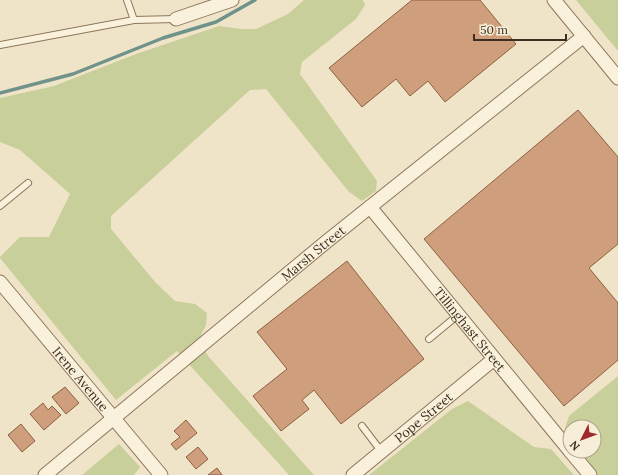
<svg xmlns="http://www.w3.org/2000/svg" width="618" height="475" viewBox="0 0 618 475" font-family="Lora,serif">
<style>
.green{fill:#c9cf9b}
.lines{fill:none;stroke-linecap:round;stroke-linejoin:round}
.stream{stroke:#6f938a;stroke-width:3.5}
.building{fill:#cf9f7d;stroke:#8d5f41}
.lane-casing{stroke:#8d765c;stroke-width:8}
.street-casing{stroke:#8d765c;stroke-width:15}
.lane{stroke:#faf1dc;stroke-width:6}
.street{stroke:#faf1dc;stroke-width:13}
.labels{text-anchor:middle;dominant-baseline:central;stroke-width:3;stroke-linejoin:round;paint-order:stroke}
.street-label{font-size:13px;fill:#3d2e20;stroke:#f7eed8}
</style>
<rect width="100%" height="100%" fill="#f0e4c8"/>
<g class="green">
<polygon points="304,0 363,0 365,5 356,19 302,62 300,74 377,181 376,191 362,201 349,192 266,89 250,90 111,216 111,229 156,283 175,301 195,304 207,313 206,325 199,339 208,356 314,475 289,475 177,351 116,400 0,258 0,257 20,237 49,237 70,194 20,150 0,142 0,98 54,86 136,54 219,26 241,29 256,29 288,14"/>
<polygon points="576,0 618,0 618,51"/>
<polygon points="618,376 618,475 597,475 577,451 594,451 594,427 570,427 570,443 563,434 569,416"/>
<polygon points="468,401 534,447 551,449 574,475 369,475 452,409"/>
<polygon points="119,444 140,467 134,475 82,475"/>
</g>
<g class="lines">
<polyline class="stream" points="0,93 73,74 163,38 216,22 255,0"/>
</g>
<g class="building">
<polygon points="412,0 480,0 516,44 445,102 428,81 410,96 396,79 362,107 329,68"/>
<polygon points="578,110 618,157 618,244 589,268 618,303 618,360 564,406 424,239"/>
<polygon points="347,261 424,359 341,424 314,390 302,400 309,409 281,431 253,396 287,369 257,332"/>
<polygon points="65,387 79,403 66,414 52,397"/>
<polygon points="43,403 48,410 52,406 61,415 44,430 30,414"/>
<polygon points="186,420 197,433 176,450 171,444 180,437 174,431"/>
<polygon points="21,424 35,441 22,452 8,435"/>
<polygon points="198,447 208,459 196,469 186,457"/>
<polygon points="217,468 222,475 208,475"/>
</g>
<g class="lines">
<g class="lane-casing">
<g id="lane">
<polyline points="127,0 134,20"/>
<polyline points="0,45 134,20 176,19"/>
<polyline points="0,206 28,183"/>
<polyline points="429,339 458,315"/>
<polyline points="362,426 381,451"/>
</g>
</g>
<g class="street-casing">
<g id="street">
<polyline points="554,0 618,78"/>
<polyline points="176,19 232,0"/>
<path id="s1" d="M 370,207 L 570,451"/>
<path id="s2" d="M 0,282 L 161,475"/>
<polyline points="570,451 590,475"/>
<path id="s3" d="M 45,475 L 326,242 L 584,36"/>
<path id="s4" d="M 353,475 L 494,359"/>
</g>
</g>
<use href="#lane" class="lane"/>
<use href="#street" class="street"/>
</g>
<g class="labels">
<g class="street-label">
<text stroke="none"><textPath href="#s3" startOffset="348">Marsh Street</textPath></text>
<text stroke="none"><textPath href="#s1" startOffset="158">Tillinghast Street</textPath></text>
<text stroke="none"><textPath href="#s2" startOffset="126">Irene Avenue</textPath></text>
<text stroke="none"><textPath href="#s4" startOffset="91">Pope Street</textPath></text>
</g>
</g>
<g transform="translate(582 439) rotate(228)"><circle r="19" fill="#f7eed8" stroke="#ada18e"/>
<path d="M0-3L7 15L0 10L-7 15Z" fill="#9e2a2b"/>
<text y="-6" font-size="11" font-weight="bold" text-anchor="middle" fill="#3d2e20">N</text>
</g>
<path d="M474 34v6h92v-6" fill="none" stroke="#3d2e20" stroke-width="2"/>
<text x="480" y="34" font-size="12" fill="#3d2e20" stroke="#f7eed8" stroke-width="3" paint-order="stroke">50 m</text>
</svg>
